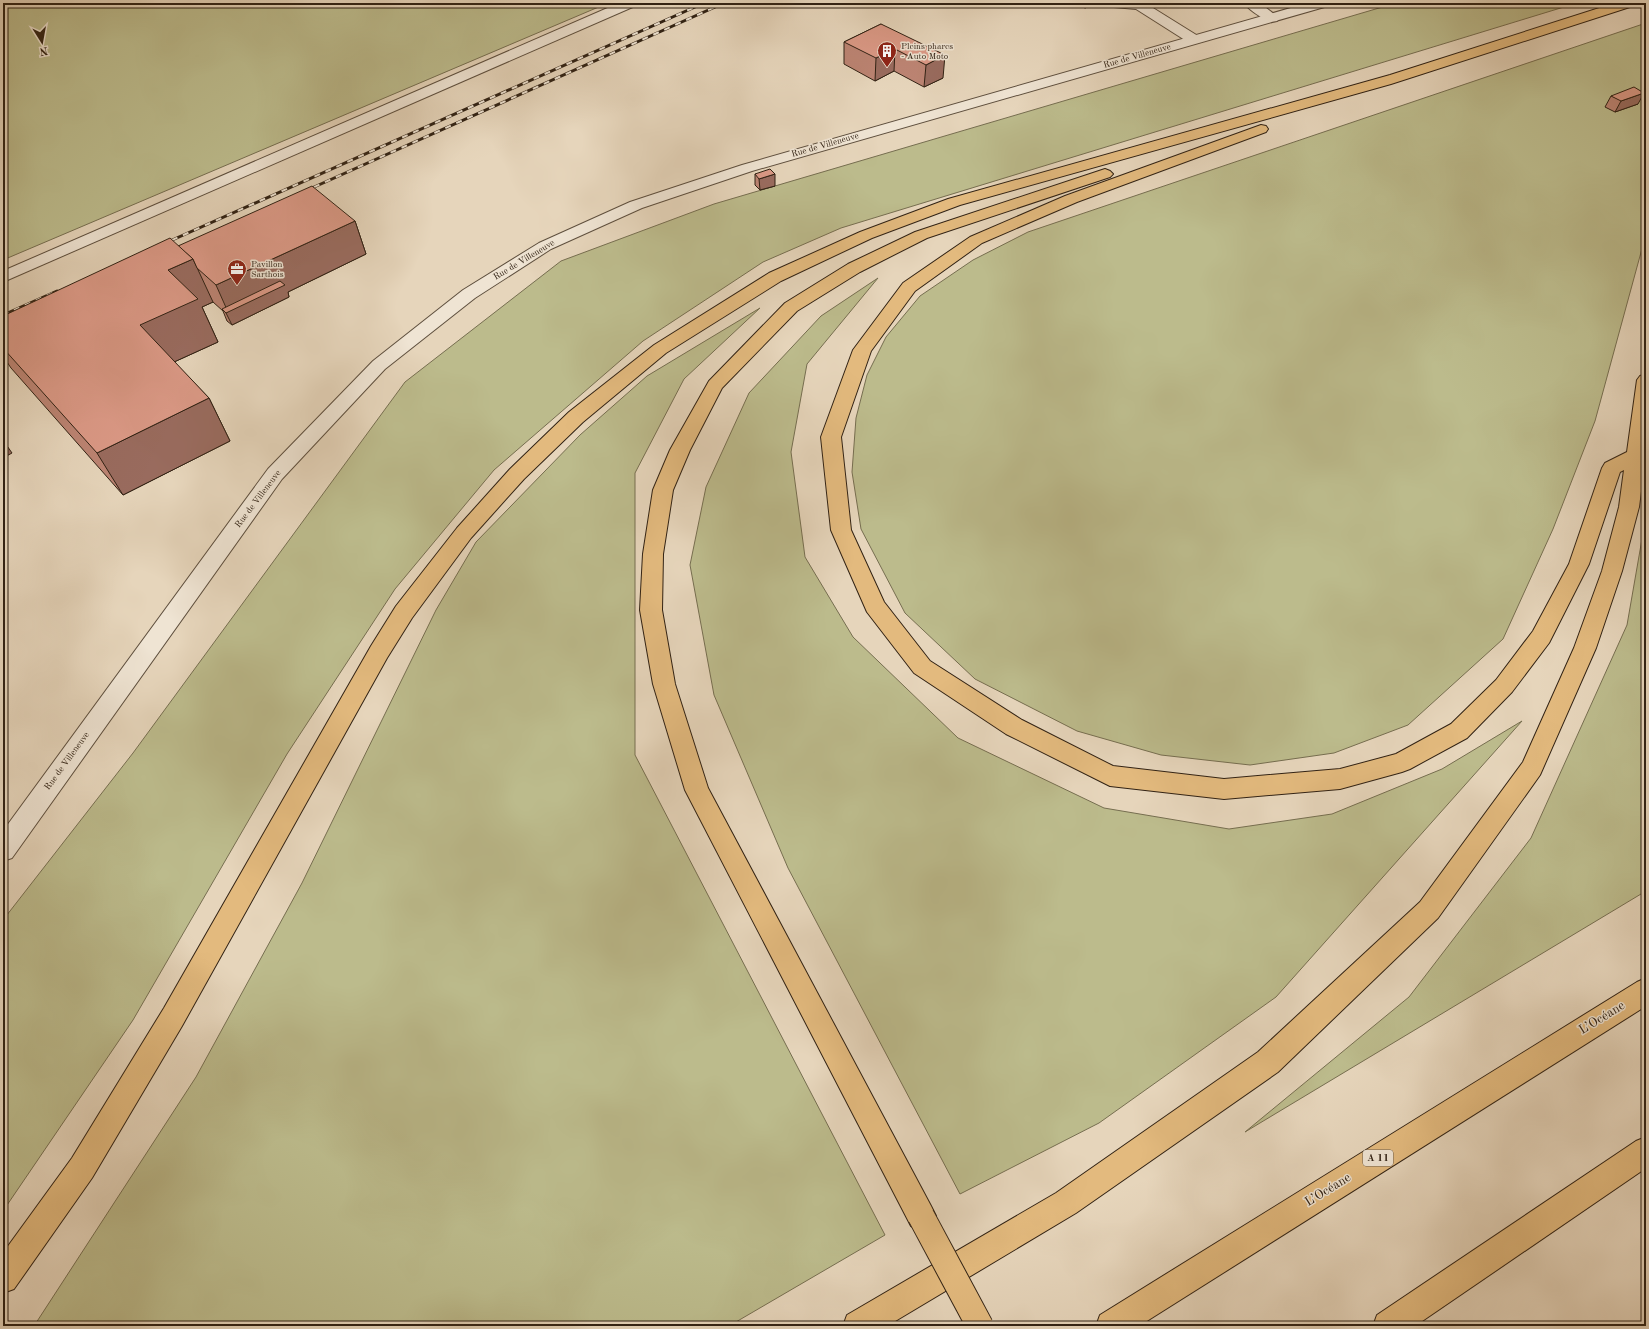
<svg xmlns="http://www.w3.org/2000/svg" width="1649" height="1329" viewBox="0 0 1649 1329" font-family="'Old Standard TT',serif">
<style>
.green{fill:#bcbb8c;stroke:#766e50}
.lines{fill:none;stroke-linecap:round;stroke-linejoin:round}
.lane-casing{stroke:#5e4f3e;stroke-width:2}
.street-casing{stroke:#5e4f3e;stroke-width:2}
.highway-casing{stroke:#312214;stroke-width:2}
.lane{fill:#efe4d3;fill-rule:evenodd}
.street{fill:#efe4d3;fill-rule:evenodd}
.highway{fill:#e3ba7e;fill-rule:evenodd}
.rail-casing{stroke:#312214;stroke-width:3}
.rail{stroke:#efe4d3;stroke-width:2;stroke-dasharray:6;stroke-linecap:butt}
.highway-bridge-casing{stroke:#312214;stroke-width:28;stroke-linecap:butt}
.highway-bridge{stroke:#e3ba7e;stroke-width:26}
.wall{fill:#bc8473;stroke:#312214}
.shaded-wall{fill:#996b5e;stroke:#312214}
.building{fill:#db9986;stroke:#312214}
.labels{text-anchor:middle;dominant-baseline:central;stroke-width:3;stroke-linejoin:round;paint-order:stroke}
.far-poi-label{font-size:9px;fill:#312214;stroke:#efe4d3;text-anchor:start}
.far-street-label{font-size:9px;fill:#312214;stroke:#efe4d3}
.shield{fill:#efe4d3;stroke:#6a5c4d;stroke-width:1}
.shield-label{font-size:10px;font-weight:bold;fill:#312214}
.near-street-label{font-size:13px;fill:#312214;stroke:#efe4d3}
</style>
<rect width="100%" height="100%" fill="#e6d5bb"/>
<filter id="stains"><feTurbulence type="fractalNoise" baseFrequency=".005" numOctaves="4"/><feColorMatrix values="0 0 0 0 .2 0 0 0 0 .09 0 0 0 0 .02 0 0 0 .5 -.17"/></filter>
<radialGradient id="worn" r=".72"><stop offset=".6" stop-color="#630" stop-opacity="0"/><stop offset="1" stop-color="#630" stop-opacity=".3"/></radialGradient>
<g class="green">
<polygon points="3,3 608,3 3,260"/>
<polygon points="1396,3 1577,3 841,228 763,262 643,341 494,470 395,589 287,754 133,1020 3,1211 3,920 133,753 405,382 561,261 714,204"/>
<polygon points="1646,23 1646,234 1595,421 1553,529 1503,639 1408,725 1334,753 1250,765 1161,755 1077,731 975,679 905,613 861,529 852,472 856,418 867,375 886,337 920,296 973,260 1028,232"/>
<polygon points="878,278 807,364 791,452 805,557 853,637 958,738 1104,808 1229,829 1332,814 1442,769 1522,721 1276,997 1099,1123 960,1194 788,868 714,695 690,565 706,487 749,393 821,316"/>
<polygon points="760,308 684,379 635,473 635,755 885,1235 729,1326 34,1326 196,1077 302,883 436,610 476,542 580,435 647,376"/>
<polygon points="1646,516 1646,891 1245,1132 1409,997 1531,838 1627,625"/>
</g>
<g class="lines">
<g class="lane-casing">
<g id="lane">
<polygon points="1101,3 1145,3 1198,36 1200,39 1198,42 1193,43 1188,42 1136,9 1103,6"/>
<path d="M 1244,3 L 1260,3 L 1279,18 L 1277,21 C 1267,23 1250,11 1244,3 Z"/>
</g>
</g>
<g class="street-casing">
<g id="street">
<polygon points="619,3 637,3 635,6 3,282 3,271"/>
<polygon points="1308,3 1330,3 1328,6 752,171 642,208 551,249 475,298 385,369 282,479 12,858 3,861 3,831 268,469 373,361 463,290 539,243 630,202 742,165"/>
</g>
</g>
<g class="highway-casing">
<g id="highway">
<polygon points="1615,3 1635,3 1633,6 1391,84 960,205 872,238 781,281 666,353 583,422 524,479 471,538 412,618 387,658 182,1026 92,1178 14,1289 3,1293 3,1253 72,1158 164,1008 371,646 396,606 457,528 510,469 569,412 654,345 769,273 860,232 948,199 1390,75"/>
<polygon points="1261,125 1266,126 1268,129 1266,132 1077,202 982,243 915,291 871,351 841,437 851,530 884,602 930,661 1022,720 1113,766 1224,779 1340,769 1396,754 1451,724 1496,680 1533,631 1569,564 1602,468 1605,463 1627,452 1637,380 1640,376 1646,374 1646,452 1639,507 1622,571 1596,648 1540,775 1438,918 1278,1072 1076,1213 887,1326 843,1326 847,1315 1056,1193 1258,1052 1420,902 1523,762 1574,648 1602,571 1619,507 1624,470 1620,472 1589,564 1549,643 1512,692 1467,738 1410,769 1402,772 1340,789 1224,799 1110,786 1006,734 914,673 867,612 831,530 821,437 853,350 903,283 970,237 1065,196"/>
<polygon points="1105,169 1110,171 1113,174 1110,177 927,238 860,272 797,311 722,388 690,450 673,490 663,554 662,610 675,684 708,788 931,1206 936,1216 931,1226 921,1231 911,1226 685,790 653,684 640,610 643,554 653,490 670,450 709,381 785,303 848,264 915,232"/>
<polygon points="1646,978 1646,1006 1139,1326 1096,1326 1100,1315 1637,982"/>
<polygon points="1646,1137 1646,1168 1415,1326 1373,1326 1377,1315 1636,1141"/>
</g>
</g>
<use href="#lane" class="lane"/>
<use href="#street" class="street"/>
<use href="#highway" class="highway"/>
<g class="rail-casing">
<g id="rail">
<polyline points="303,192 724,3"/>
<polyline points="161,245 704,3"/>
<polyline points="3,315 57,291"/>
</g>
</g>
<use href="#rail" class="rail"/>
<g class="highway-bridge-casing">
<polyline id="highway-bridge" points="921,1216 980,1326"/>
</g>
<use href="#highway-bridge" class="highway-bridge"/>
</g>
<g class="wall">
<polygon points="1074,3 1094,3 1085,8"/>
<polygon points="881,24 943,78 924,87 894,71 875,81 844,64 844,42"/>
<polygon points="1611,96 1638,104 1615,112 1605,107"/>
<polygon points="755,174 775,186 760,190 755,185"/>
<polygon points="355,221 366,254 288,292 289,297 232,325 227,321 223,311 213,302 202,307 218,342 174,362 209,398 230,441 123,495 11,368 3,356 3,316 178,246"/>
</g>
<g class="shaded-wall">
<polygon points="1086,3 1094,3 1085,8"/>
<polygon points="895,49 894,71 875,81 876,58"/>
<polygon points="945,55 943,78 924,87 926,65"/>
<polygon points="1644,93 1638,104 1615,112 1621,101"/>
<polygon points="775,174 775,186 760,190 759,179"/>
<polygon points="355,221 366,254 288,292 289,297 232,325 226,313 228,312 216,285"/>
<polygon points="193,259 213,302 202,307 218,342 163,367 140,325 168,270"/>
<polygon points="209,398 230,441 123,495 97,453"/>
<polygon points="3,440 12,453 3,458"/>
</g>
<g class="building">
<polygon points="881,24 945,55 926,65 895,49 876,58 844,42"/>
<polygon points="1634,87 1644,93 1621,101 1611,96"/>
<polygon points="770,169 775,174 759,179 755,174"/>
<polygon points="312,186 355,221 216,285 197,268 193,259 178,246"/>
<polygon points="170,238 193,259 168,270 198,299 140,325 209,398 97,453 3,348 3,316"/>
<polygon points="280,281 285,285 226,313 222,309"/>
</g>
<defs>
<g id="building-pin" transform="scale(1)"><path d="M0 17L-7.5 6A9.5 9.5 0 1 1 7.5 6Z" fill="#8f2418" stroke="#efe4d3"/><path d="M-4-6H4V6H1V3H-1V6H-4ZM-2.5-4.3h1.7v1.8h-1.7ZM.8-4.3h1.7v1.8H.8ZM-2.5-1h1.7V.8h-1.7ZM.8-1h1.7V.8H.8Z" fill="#fff"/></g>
<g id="office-pin" transform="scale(1)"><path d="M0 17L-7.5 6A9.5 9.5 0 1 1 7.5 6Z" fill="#8f2418" stroke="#efe4d3"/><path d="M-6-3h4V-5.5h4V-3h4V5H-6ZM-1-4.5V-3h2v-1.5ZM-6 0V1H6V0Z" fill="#fff"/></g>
</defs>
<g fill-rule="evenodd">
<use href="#building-pin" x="887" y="51"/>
<use href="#office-pin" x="237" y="269"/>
</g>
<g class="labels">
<g class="far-poi-label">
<text x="901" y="46">Pleins phares<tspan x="901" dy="10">- Auto Moto</tspan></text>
<text x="251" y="264">Pavillon<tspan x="251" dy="10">Sarthois</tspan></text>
</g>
<g class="far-street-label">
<text transform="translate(1137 56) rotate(-16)">Rue de Villeneuve</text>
<text transform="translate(825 145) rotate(-16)">Rue de Villeneuve</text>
<text transform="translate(524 260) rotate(-31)">Rue de Villeneuve</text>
<text transform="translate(258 499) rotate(-53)">Rue de Villeneuve</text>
<text transform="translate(67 761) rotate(-54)">Rue de Villeneuve</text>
</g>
<rect class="shield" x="1363" y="1150" width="30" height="16" rx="3"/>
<g class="shield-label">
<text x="1378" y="1158">A 11</text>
</g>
<g class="near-street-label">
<text transform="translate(1602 1018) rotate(-32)">L’Océane</text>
<text transform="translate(1328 1190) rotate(-32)">L’Océane</text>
</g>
</g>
<rect width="1649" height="1329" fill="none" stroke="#e6d5bb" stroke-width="16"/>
<rect x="4" y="4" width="1641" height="1321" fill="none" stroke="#312214" stroke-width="2"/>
<rect x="8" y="8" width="1633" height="1313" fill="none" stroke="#312214"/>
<g transform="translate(42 42) rotate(169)" stroke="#efe4d3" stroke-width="3" paint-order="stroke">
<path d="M0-3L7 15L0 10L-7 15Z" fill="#312214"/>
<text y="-6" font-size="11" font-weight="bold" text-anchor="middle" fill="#312214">N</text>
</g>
<rect width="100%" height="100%" filter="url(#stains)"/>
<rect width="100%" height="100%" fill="url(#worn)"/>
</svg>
